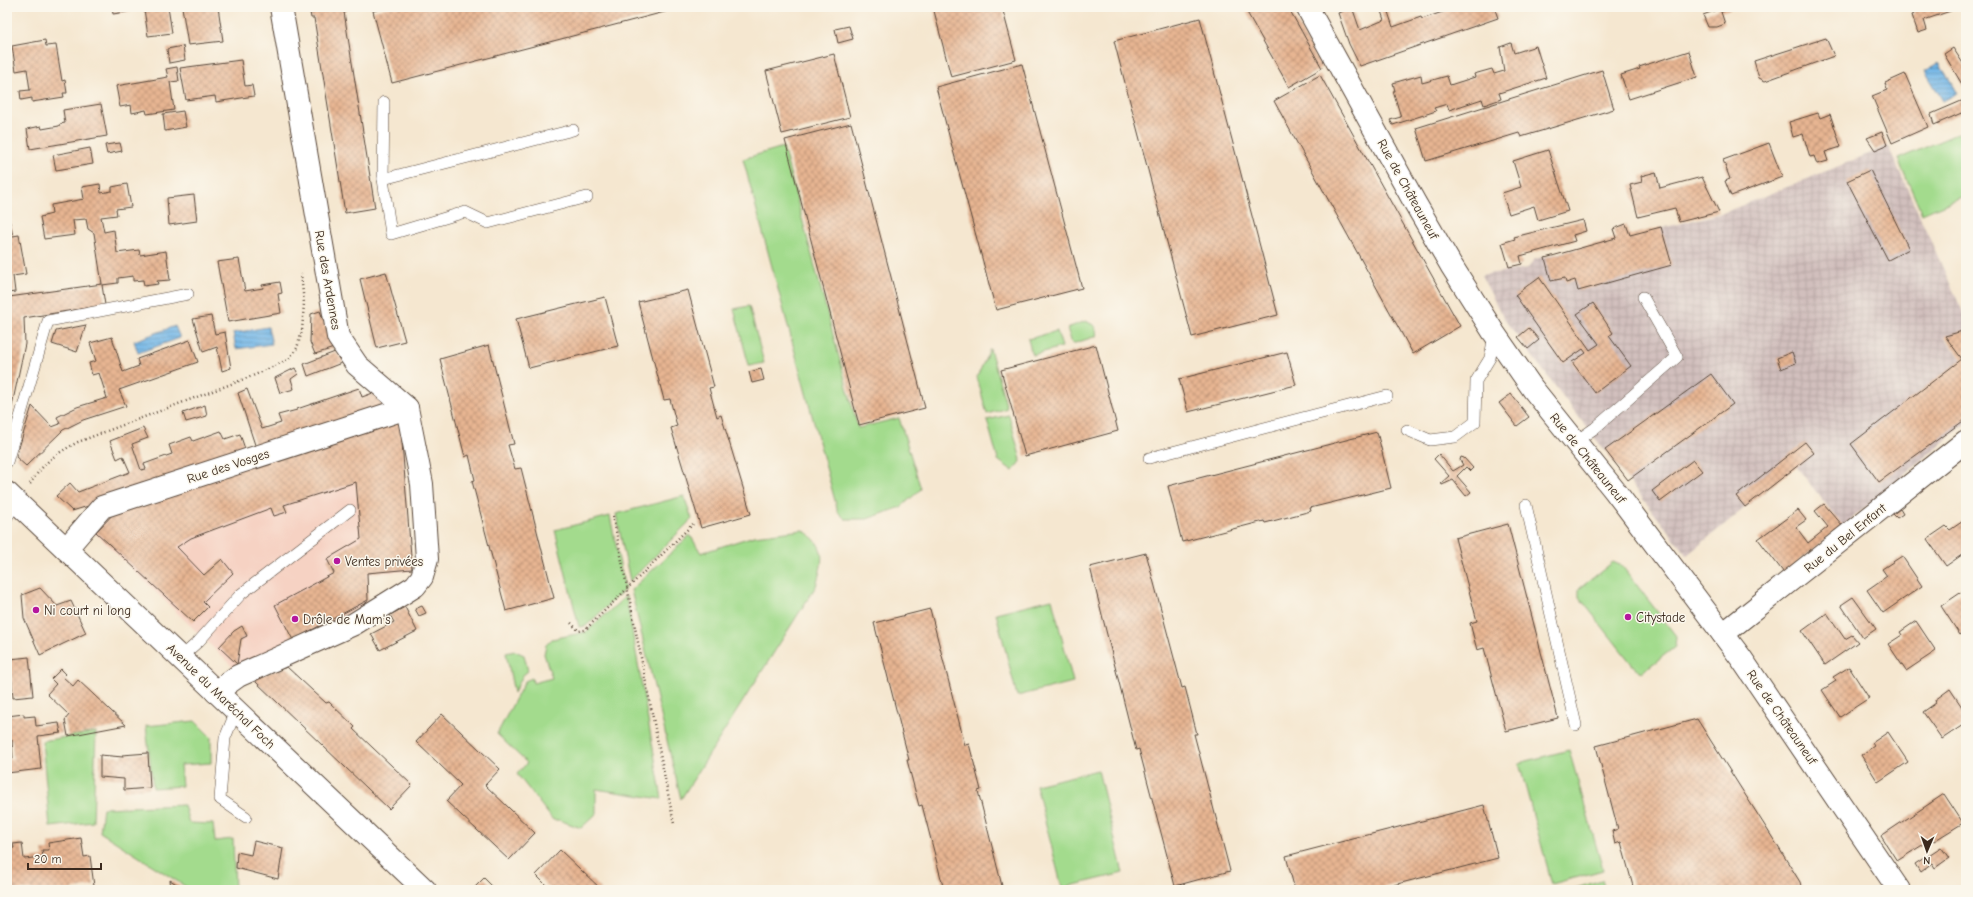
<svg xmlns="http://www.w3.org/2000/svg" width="1973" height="897" viewBox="0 0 1973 897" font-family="'Comic Neue',sans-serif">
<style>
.built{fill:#f6d2c3}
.industrial{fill:url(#industrial-grid)}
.grass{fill:#a3db8d;stroke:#6f8256}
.water{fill:url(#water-rules);stroke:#567082}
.building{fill:url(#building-cross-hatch)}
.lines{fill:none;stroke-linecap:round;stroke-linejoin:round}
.service-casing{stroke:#574639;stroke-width:12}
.minor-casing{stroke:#574639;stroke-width:24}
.secondary-casing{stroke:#574639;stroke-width:24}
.primary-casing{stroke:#574639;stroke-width:24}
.path{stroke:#574639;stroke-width:2.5;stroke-dasharray:1 3;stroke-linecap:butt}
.service{stroke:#fff;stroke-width:11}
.minor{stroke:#fff;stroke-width:22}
.secondary{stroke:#fff;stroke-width:22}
.primary{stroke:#fff;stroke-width:22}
.poi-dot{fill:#b5179e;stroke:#fbf7ec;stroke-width:1.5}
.labels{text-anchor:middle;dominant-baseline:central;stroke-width:3;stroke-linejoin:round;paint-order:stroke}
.street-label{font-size:13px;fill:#3b2a1e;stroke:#fbf7ec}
.poi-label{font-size:13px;fill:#3b2a1e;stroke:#fbf7ec;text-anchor:start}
</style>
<defs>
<pattern id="industrial-grid" width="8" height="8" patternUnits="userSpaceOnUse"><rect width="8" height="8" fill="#d1bfbd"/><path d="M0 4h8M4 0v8" fill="none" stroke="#b4a4a2"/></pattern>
<pattern id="water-rules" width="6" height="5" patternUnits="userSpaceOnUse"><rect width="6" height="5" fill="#71b6e7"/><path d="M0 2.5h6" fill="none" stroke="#5e94bb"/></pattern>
<pattern id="building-cross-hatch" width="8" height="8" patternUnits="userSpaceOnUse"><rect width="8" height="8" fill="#e7b592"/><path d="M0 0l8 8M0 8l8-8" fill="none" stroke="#bc9377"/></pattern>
</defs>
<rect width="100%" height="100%" fill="#fbf7ec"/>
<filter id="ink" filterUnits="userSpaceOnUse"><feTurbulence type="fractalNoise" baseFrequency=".025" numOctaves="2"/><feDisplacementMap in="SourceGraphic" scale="8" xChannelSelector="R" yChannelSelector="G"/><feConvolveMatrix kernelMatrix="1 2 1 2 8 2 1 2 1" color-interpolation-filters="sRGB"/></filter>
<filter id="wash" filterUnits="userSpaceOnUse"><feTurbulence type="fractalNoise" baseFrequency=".012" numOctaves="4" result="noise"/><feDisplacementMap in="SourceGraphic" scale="16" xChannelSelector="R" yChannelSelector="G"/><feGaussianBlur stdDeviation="0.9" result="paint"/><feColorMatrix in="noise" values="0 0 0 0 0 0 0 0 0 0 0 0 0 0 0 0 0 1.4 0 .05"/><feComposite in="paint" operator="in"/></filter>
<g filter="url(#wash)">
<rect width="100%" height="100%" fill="#f5e7d0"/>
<polygon class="built" points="401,415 412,571 368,574 368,603 289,644 235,669 94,532 118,507"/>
<polygon class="industrial" points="1888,146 1966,319 1966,330 1944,337 1966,364 1966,423 1843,526 1796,466 1687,555 1581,420 1504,319 1481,275 1528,268 1535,259 1723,213"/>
<g class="grass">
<polygon points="1966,130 1966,195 1922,214 1898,159"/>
<polygon points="783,147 858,428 899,418 921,489 901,507 867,519 845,519 838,512 743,159"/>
<polygon points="749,306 764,363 749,366 734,309"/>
<polygon points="1086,321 1095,326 1097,336 1072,344 1067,328"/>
<polygon points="1057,331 1062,347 1032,355 1028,339"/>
<polygon points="990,349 1007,408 987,414 977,377"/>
<polygon points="1009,415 1021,460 1013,471 998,460 987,420"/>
<polygon points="684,496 692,519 630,581 616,514"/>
<polygon points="610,516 625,589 586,626 579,627 555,530"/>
<path d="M 803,530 C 828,548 823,559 816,586 L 681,799 L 631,590 L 690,535 L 701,553 L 754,536 Z"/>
<polygon points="1613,562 1622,566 1676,636 1675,647 1642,672 1635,668 1579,597 1579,589"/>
<polygon points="626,596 662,799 596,789 596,814 581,828 559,820 553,820 517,774 527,763 497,734 525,681 532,678 533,683 552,678 544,654 546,645 552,639 586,632"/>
<polygon points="1052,599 1073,682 1017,696 996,613"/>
<polygon points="515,651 524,655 528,671 523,675 514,693 506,653"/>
<polygon points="195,721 211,737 211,763 180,765 182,786 153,788 146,726"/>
<polygon points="96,732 93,822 50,827 42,741"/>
<polygon points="1569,750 1603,870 1552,884 1519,763"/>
<polygon points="1098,770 1123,873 1062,888 1036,785"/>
<polygon points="184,805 189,823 213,824 215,841 233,839 235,890 191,890 100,832 103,808"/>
<polygon points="1602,880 1605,890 1570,890"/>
</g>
<g class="water">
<polygon points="1939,63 1958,93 1943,101 1925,71"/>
<polygon points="175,326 180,338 138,353 134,341"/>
<polygon points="268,327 272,344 236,349 233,333"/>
</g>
<g id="blocks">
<g class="building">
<polygon points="112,7 168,7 172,33 148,36 144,9 113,14"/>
<polygon points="182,7 218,7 223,41 188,45"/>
<polygon points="309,7 345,7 346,12 344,12 375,208 345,213 314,18 311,18"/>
<polygon points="389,7 675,7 676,9 392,83 373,11"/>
<polygon points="933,7 1002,7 1016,60 951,77"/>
<polygon points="1244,7 1288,7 1322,68 1289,87"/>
<polygon points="1352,7 1360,30 1384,20 1381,11 1387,9 1393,27 1421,17 1422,19 1457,7 1494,7 1498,18 1360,66 1349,44 1338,13"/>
<polygon points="1719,7 1735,7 1721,12 1725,24 1717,27 1708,27 1703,15 1719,9"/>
<polygon points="1913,7 1962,7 1924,20 1927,30 1918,33 1912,15 1914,14"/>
<polygon points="1200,18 1278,315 1192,337 1114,41"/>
<polygon points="849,26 853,39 838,43 835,29"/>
<polygon points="1826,38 1834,56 1765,81 1759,78 1754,61"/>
<polygon points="45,40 46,46 56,45 62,81 65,80 67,93 63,93 64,97 32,102 32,98 21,100 20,91 30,90 27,69 16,71 12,46"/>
<polygon points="1511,43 1514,53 1536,46 1546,78 1499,93 1501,99 1484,105 1482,99 1449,110 1447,104 1434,108 1436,111 1393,125 1390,120 1401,117 1393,91 1395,91 1393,83 1421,75 1422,83 1447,76 1450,85 1475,77 1474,74 1492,69 1494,74 1504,71 1500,47"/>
<polygon points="183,46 185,60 169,63 167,49"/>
<polygon points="1953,48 1966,68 1966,91 1944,54"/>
<polygon points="1689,51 1697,77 1629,99 1621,75 1640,69 1639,67"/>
<polygon points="834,54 850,117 782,134 766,71"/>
<polygon points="241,60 245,86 252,85 254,96 216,102 215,96 186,100 180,68"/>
<polygon points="1022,64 1082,288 996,310 936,87"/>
<polygon points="177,67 179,81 170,82 174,110 147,114 146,110 132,113 131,105 120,107 116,86 168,77 166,69"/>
<polygon points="1602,70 1614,109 1521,137 1519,133 1426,161 1416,128"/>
<polygon points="1905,74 1928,127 1892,143 1872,96 1887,90 1885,83"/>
<polygon points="1320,75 1460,326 1413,354 1274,101"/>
<polygon points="1966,99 1966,111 1934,125 1931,114"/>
<polygon points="101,104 107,136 30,149 27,129 41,126 42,129 59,126 60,124 65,123 63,110"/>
<polygon points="183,111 186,127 165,131 163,114"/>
<polygon points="1818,113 1820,118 1830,114 1841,147 1825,152 1828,161 1817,164 1814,156 1810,157 1803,134 1793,137 1789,122"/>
<polygon points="851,123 925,408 859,425 785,140"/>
<polygon points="1882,132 1887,145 1875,150 1867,138"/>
<polygon points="120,143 122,151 107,154 105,145"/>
<polygon points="1769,143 1782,177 1731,196 1725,181 1730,179 1723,160"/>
<polygon points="90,148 93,164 56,170 53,155"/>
<polygon points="1548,150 1568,211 1538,220 1534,206 1509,214 1502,193 1521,187 1513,161"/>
<polygon points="1870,170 1909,249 1888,260 1847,181"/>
<polygon points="1656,172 1660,188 1702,177 1719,212 1679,222 1675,208 1638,217 1630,185 1642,182 1641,176"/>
<polygon points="100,184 101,193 112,191 112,187 127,184 131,207 116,209 117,215 101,217 104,232 114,230 117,253 139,250 140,255 166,251 170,280 157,281 158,284 144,286 143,280 133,281 133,276 118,278 118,283 102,285 105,305 24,318 25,344 7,429 7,211 13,236 19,235 26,274 13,276 15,292 8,293 9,297 102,284 94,233 88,229 86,219 73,220 75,235 44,239 40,217 52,214 51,205 84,199 82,187"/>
<polygon points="194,195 197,221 169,225 167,198"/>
<polygon points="1583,220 1586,231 1573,235 1575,241 1520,256 1522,264 1509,267 1502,243 1515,239 1514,237"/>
<polygon points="1626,224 1630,235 1661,227 1672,265 1578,291 1575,280 1566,283 1565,278 1551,281 1545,258 1616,238 1613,229"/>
<polygon points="239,259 245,291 263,288 262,285 280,282 282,293 278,294 281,313 228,322 217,262"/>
<polygon points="386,272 405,341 377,348 360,279"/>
<polygon points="1539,277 1590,350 1599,344 1577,314 1593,303 1613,333 1609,336 1631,366 1595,393 1572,362 1586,353 1583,349 1563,363 1515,295"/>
<polygon points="688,290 714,387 709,388 717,417 721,415 751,514 701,528 671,428 677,426 670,399 664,400 638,302"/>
<polygon points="605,297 618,346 529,368 516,319"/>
<polygon points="320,311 334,348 315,354 310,342 311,314"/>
<polygon points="211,316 215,334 225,332 231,368 222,371 217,347 203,352 193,319"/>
<polygon points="86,325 77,352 52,344 56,331"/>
<polygon points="1529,328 1539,340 1528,349 1518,337"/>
<polygon points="1966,330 1966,419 1879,482 1851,444 1962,359 1945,336"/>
<polygon points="112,337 123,372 139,366 137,359 190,340 198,362 119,390 126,406 83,420 63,430 26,466 16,457 32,406 52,427 60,424 57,417 77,407 107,398 99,373 92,375 89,363 96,361 90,343"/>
<polygon points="489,345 514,444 508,445 515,469 521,468 554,598 506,611 472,481 475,480 469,455 465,457 440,359"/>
<polygon points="1096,345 1118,431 1025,456 1001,370"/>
<polygon points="335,352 344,362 308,376 304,364"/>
<polygon points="1287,352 1296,385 1188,412 1179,379"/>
<polygon points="1792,352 1796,363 1781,369 1777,358"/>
<polygon points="295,368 298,374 291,379 294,389 280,393 275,378"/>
<polygon points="761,369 764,380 752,383 749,372"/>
<polygon points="1711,374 1733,404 1628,480 1605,450"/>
<polygon points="359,388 362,397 373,393 392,406 257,451 238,393 247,389 262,429 281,423 278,415 297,410 297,409"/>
<polygon points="1511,394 1529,417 1517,426 1499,403"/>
<polygon points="205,405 207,416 186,422 183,413"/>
<polygon points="400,417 412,569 367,573 368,600 293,640 275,605 334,573 327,559 361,539 356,482 284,505 287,512 274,516 271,508 191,538 177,547 204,575 222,559 233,573 203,602 208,607 193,622 96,532 119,508"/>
<polygon points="143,428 148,438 132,444 141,470 146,469 144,464 172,454 169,445 191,437 193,441 221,431 225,439 240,434 245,449 115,498 72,511 56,496 70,483 78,492 130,472 123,456 117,459 110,441"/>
<polygon points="1377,432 1391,488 1310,508 1311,511 1265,523 1264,521 1182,542 1168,486"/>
<polygon points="1805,442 1814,453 1745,507 1736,496"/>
<polygon points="1439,454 1453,471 1463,465 1460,460 1461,457 1464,458 1473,468 1470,471 1466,467 1457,476 1471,492 1466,496 1453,480 1442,485 1441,483 1449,476 1434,459"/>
<polygon points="1693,460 1702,471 1660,502 1652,491"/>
<polygon points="1824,504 1843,526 1784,573 1758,539 1798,510 1806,520 1796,527 1808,543 1828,527 1815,511"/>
<polygon points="1900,509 1903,514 1897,518 1893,514"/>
<polygon points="1966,519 1966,552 1946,566 1927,539 1946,526 1950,530"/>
<polygon points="1508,524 1558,718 1506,731 1484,648 1477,650 1470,623 1477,621 1455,538"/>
<polygon points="1146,553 1182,688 1185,687 1197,734 1194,734 1230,871 1175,886 1139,749 1136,750 1090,567"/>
<polygon points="1902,556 1922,586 1883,613 1867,590 1887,576 1882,569"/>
<polygon points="40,588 57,606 71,601 86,633 40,655 24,618 22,595"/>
<polygon points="1966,589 1966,631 1960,635 1941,606"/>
<polygon points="1853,597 1876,629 1863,638 1841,605"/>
<polygon points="422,606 426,613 419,616 415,609"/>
<polygon points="405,607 417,631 380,650 371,634 394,622 390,615"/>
<polygon points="930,609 965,745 969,744 981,790 978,791 1003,890 944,890 922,805 919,806 907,760 909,760 874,623"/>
<polygon points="1827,613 1845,639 1852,635 1858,642 1825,665 1802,631"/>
<polygon points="1916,621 1936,651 1906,671 1888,644 1902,635 1900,632"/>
<polygon points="242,626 247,636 241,639 237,664 219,647 234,631"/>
<polygon points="29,657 33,696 13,698 10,659"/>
<polygon points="287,667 326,703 329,702 355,727 353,729 412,785 389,809 256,682 256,677"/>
<polygon points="1849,667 1869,698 1840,717 1822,690 1836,681 1833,677"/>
<polygon points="61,669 66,674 63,677 73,686 78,680 126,725 68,736 65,720 69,715 47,694 56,684 51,679"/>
<polygon points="1950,689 1966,713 1966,723 1942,739 1923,712 1936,703 1935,700"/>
<polygon points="24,714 24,717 35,716 36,726 59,723 61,733 38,736 41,769 7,773 7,760 13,759 12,740 7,741 7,716"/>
<polygon points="442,714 500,769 485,785 535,833 509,860 446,801 461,785 416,742"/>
<polygon points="1697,719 1772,837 1800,882 1802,890 1634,890 1621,842 1615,844 1612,831 1618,829 1596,746"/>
<polygon points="1888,732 1908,762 1878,782 1861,755 1874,746 1872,743"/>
<polygon points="148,753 150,788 124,790 124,779 100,777 100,755 123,757 122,755"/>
<polygon points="1944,794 1963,823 1934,841 1932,839 1897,861 1881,836"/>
<polygon points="1484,805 1498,858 1374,890 1295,890 1286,856"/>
<polygon points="81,838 84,857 90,856 94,886 70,890 7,890 7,849 14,848 13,844 22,843 24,859 43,857 42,850 49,850 48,843"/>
<polygon points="254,841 283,848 278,879 236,868 237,852 251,855"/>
<polygon points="1941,847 1949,858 1935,868 1932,863 1920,872 1915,864"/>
<polygon points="560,850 602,890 551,890 536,875"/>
<polygon points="484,878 493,887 490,890 476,890 474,888"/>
<polygon points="170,880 186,890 171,890"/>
</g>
</g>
</g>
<g filter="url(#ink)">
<use href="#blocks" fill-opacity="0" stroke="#574639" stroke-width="1"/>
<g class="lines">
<g class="service-casing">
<g id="service">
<polyline points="384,102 383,179 573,130"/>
<polyline points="383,179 391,234 465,212 488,223 587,197"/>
<polyline points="1407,430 1430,440 1455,437 1475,422 1476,381 1490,358 1494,334"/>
<polyline points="1575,442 1595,428 1677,357 1643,297"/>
<polyline points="1149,458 1387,396"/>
<polyline points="7,462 48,321 188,294"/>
<polyline points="1526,505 1576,725"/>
<polyline points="7,517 17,502"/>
<polyline points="180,658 199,641 241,594 350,510"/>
<polyline points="236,711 225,738 220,799 246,817"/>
</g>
</g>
<g class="minor-casing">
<g id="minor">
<polyline points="66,549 102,507 407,408"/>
<polyline points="1723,634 1966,441"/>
<polyline points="216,692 238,676 354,624 415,586 422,577 427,559 422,484 407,408 357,365 338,337 281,7"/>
</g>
</g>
<g class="secondary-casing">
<polyline id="secondary" points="1307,7 1415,203 1451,265 1494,333 1533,389 1615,491 1741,658 1899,890"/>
</g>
<g class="primary-casing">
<polyline id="primary" points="7,493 425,890"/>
</g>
<g class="path">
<path d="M 30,484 C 45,461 54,455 78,442 L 255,375 L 289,359 L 297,348 L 302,331 L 304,303 L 301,274"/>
<polyline points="613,516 674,824"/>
<polyline points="571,623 579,631 585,630 693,524"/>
</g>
<use href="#service" class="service"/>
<use href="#minor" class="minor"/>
<use href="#secondary" class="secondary"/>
<use href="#primary" class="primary"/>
</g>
</g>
<g class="poi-dot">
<circle cx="337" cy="561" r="4"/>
<circle cx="36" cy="610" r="4"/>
<circle cx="1628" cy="617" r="4"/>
<circle cx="295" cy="619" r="4"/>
</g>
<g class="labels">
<g class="street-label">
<text transform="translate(1408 189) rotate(61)">Rue de Châteauneuf</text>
<text transform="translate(328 280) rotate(80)">Rue des Ardennes</text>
<text transform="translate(1588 458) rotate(51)">Rue de Châteauneuf</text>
<text transform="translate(228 466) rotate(-18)">Rue des Vosges</text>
<text transform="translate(1845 538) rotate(-39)">Rue du Bel Enfant</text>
<text transform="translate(221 696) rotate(44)">Avenue du Maréchal Foch</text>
<text transform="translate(1782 717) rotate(55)">Rue de Châteauneuf</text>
</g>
<g class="poi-label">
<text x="345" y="561">Ventes privées</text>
<text x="44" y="610">Ni court ni long</text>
<text x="1636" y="617">Citystade</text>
<text x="303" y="619">Drôle de Mam's</text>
</g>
</g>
<rect width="1973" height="897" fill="none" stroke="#fbf7ec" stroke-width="24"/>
<g transform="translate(1927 851) rotate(182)" stroke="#fbf7ec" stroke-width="3" paint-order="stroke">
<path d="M0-3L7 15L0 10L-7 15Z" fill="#3b2a1e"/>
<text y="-6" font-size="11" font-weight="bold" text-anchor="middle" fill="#3b2a1e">N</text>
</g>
<path d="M28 863v6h73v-6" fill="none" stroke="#3b2a1e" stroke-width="2"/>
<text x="34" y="863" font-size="12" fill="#3b2a1e" stroke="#fbf7ec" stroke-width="3" paint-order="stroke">20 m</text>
</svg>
